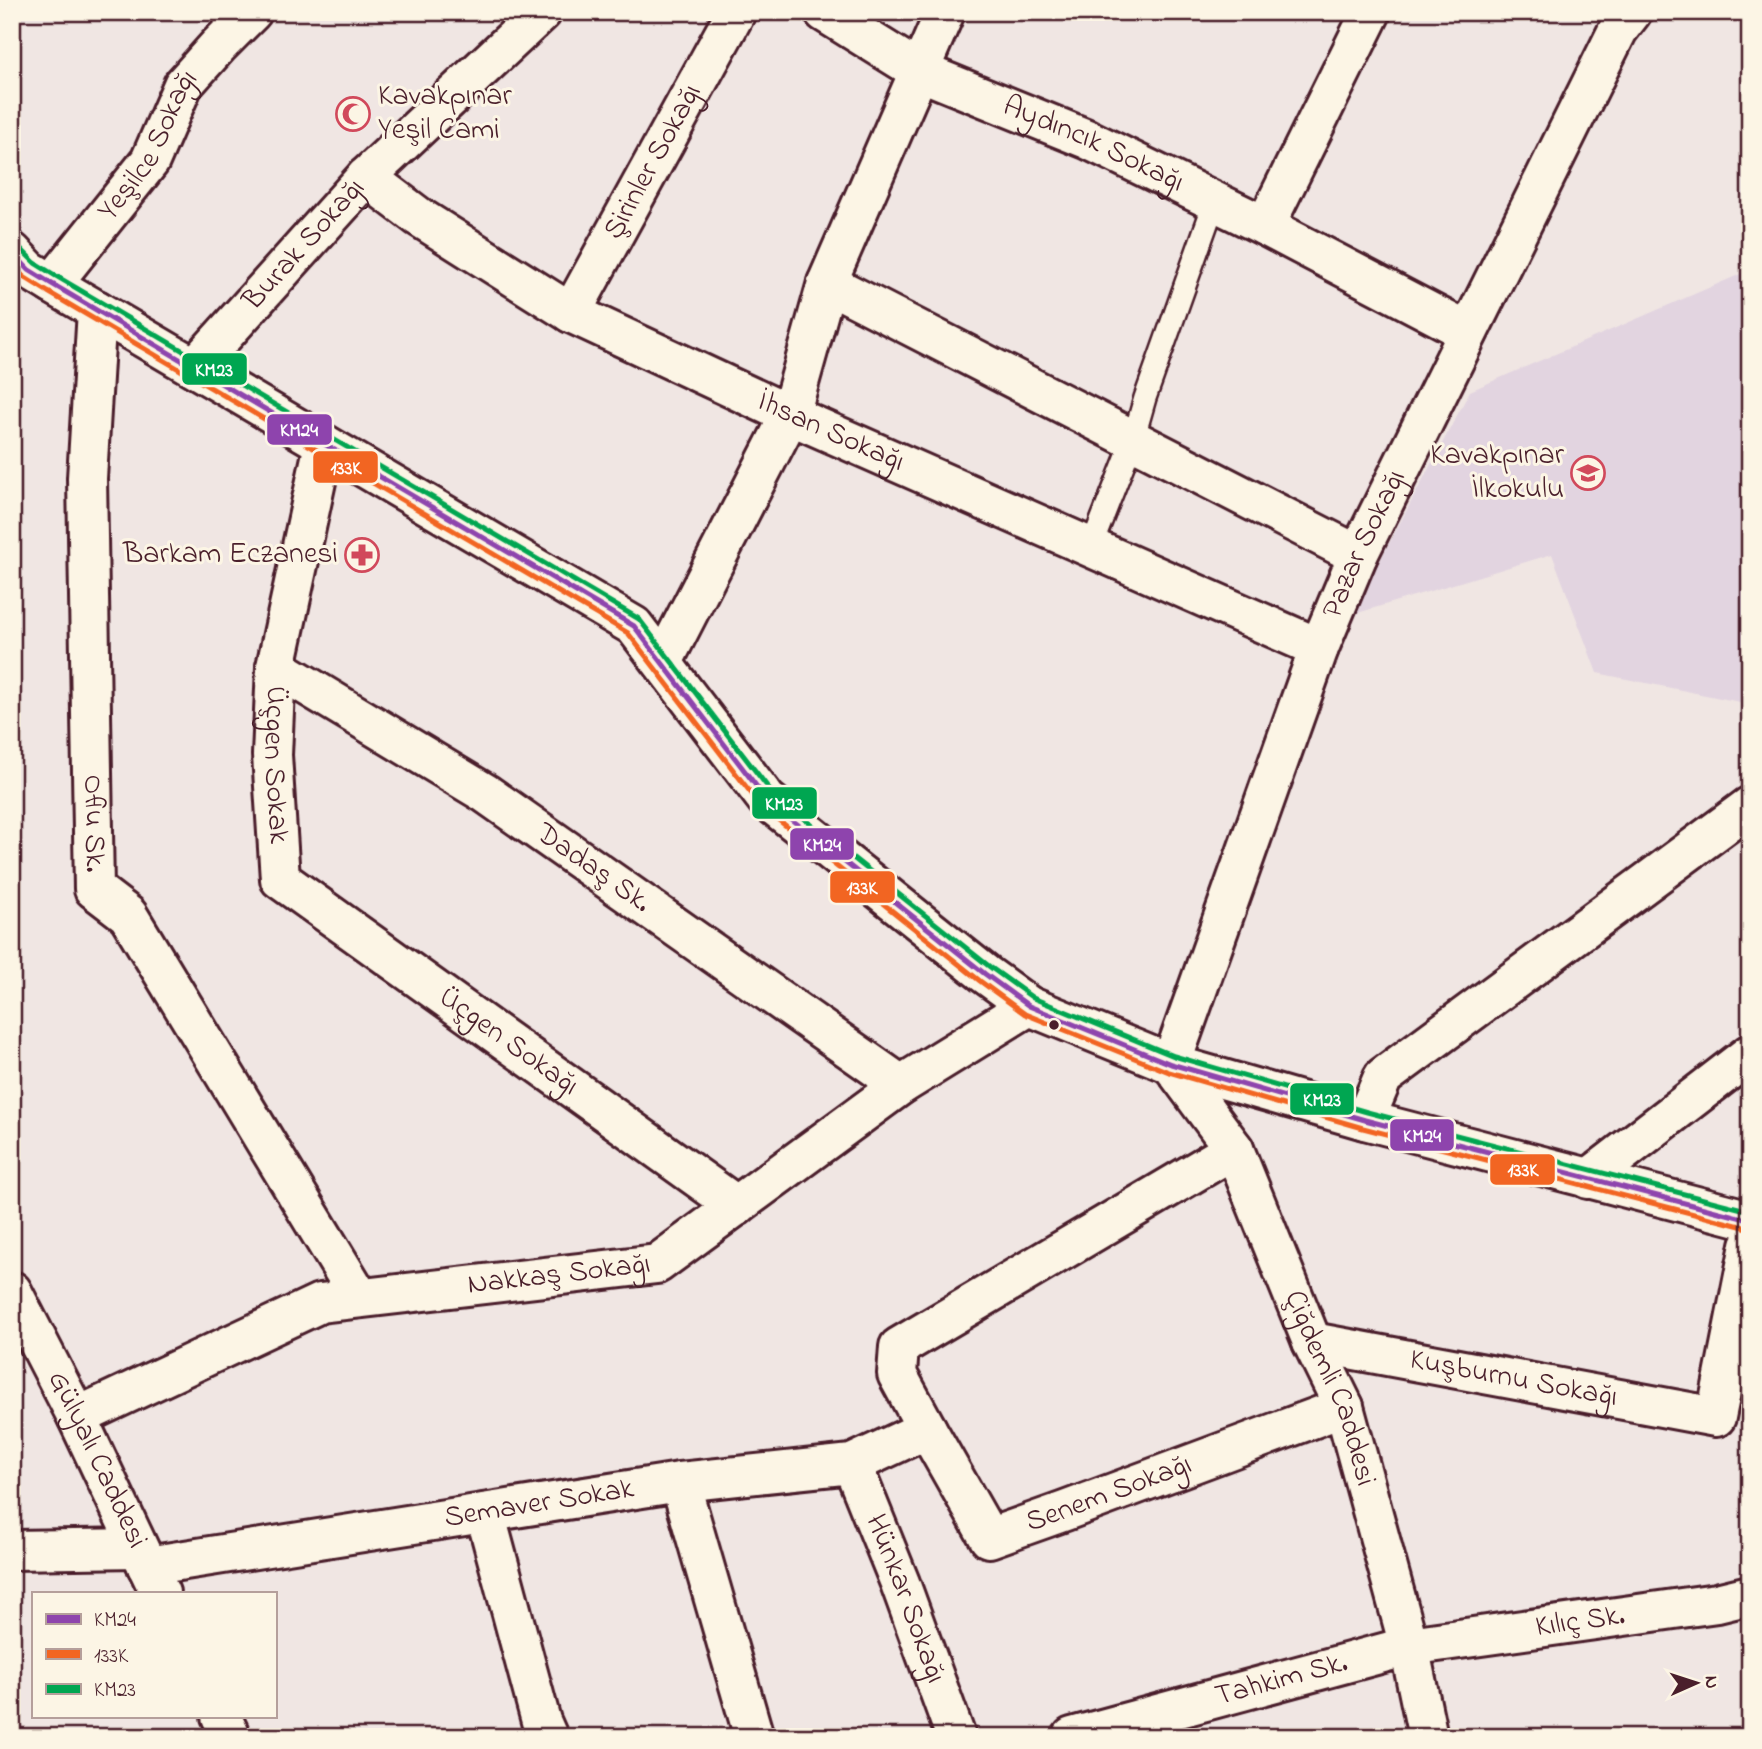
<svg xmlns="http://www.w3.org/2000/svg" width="1762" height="1749" viewBox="0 0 1762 1749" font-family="'Indie Flower',sans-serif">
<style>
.built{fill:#e2d4e0}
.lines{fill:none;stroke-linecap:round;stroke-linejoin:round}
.service-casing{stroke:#4a1f2b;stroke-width:26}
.minor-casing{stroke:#4a1f2b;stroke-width:44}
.tertiary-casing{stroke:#4a1f2b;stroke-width:44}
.secondary-casing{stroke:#4a1f2b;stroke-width:44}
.service{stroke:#fcf5e5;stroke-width:21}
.minor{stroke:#fcf5e5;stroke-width:38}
.tertiary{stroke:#fcf5e5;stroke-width:38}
.secondary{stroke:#fcf5e5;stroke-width:38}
.bus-1-casing{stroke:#fcf5e5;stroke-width:10}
.bus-2-casing{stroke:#fcf5e5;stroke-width:10}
.bus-3-casing{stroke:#fcf5e5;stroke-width:10}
.bus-1{stroke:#8e44ad;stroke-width:5}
.bus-2{stroke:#f26522;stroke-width:5}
.bus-3{stroke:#00a651;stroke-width:5}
.bus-dot{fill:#4a1f2b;stroke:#fcf5e5;stroke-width:2.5}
.labels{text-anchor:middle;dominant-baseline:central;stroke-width:6;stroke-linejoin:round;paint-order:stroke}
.poi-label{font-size:30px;fill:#4a1f2b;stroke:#fcf5e5;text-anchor:end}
.street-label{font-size:30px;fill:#4a1f2b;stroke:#fcf5e5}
.line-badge{stroke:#fcf5e5;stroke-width:2.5}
.badge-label{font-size:19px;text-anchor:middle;font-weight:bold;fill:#fff}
</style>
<rect width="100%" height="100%" fill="#f0e6e3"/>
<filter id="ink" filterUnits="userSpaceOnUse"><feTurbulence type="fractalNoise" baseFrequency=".0143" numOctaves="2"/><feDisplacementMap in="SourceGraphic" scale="14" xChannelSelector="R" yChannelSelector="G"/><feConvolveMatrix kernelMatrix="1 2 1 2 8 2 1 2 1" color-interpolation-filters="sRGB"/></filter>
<g filter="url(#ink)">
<polygon class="built" points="1750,270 1750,704 1597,673 1552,554 1351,615 1470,391"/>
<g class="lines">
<g class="service-casing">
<polyline id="service" points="1091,547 1133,440 1145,398 1215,201"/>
</g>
<g class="minor-casing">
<g id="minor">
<path id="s1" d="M 824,12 L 919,71 L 1087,139 L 1265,226 L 1468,332"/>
<path id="s2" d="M 366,177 L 419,217 L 571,313 L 790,415 L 1319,648"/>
<polyline points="1265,226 1371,12"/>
<polyline points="827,283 1358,555"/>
<path id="s3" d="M 52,284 L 150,161 L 183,85 L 218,46 L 252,12"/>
<path id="s4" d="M 97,310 L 87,478 L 94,889 L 128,915 L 360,1298"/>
<path id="s5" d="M 571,313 L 736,12"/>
<path id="s6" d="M 195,367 L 366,177 L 542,12"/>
<path id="s7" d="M 324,444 L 276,667 L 272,755 L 280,879 L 737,1206"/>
<polyline points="663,662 790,415 827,283 945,12"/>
<path id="s8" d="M 276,667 L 485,793 L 901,1085"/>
<path id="s9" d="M 1171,1064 L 1319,648 L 1358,555 L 1618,30 L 1632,12"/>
<polyline points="1365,1120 1383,1077 1750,806"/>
<path id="s10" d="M 1234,1149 L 899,1347 L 897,1374 L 927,1429 L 989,1538 L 1065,1511 L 1344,1407"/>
<polyline points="1588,1179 1750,1054"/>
<path id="s11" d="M 1312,1342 L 1716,1417 L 1750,1245"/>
<path id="s12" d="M 77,1417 L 320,1303 L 657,1264 L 901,1085 L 1029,1006"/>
<path id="s13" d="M 852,1464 L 900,1583 L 956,1737"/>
<polyline points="680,1482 754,1737"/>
<polyline points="485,1513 541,1721 548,1737"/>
<polyline points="12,1550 138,1548"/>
<path id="s14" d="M 147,1566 L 680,1482 L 852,1464 L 927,1429"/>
<path id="s15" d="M 1072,1737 L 1409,1646 L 1717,1603 L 1750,1595"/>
</g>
</g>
<g class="tertiary-casing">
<g id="tertiary">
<path id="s16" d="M 1171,1064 L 1234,1149 L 1312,1342 L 1344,1407 L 1409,1646 L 1428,1737"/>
<path id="s17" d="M 12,1291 L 77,1417 L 160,1593"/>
<polyline points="221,1716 231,1737"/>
</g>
</g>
<g class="secondary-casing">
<polyline id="secondary" points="12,252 29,270 52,284 634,626 767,800 985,974 1029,1006 1171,1064 1365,1120 1750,1220"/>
</g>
<use href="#service" class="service"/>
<use href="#minor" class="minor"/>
<use href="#tertiary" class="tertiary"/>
<use href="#secondary" class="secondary"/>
<g class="bus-1-casing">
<polyline id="bus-1" points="12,252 29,270 52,284 634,626 767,800 985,974 1029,1006 1171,1064 1365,1120 1750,1220"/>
</g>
<g class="bus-2-casing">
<polyline id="bus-2" points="12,265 24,277 48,292 628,633 761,806 980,981 1025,1014 1169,1072 1363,1128 1748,1228"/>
</g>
<g class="bus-3-casing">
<polyline id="bus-3" points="18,246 35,263 56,276 639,619 773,794 990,967 1033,998 1174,1056 1367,1112 1750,1211"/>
</g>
<use href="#bus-1" class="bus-1"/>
<use href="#bus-2" class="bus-2"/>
<use href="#bus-3" class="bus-3"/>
</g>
</g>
<defs>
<g id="mosque-ring" transform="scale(1.75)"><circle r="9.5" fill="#fcf5e5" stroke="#d1495b" stroke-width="1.5"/><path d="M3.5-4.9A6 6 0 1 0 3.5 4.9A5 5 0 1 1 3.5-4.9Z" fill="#d1495b"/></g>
<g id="school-ring" transform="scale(1.75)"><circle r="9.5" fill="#fcf5e5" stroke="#d1495b" stroke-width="1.5"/><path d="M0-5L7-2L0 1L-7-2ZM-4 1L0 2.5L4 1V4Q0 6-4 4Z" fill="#d1495b"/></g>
<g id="pharmacy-ring" transform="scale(1.75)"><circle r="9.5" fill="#fcf5e5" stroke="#d1495b" stroke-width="1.5"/><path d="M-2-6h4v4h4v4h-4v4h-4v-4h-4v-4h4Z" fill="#d1495b"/></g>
</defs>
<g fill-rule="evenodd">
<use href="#mosque-ring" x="353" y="114"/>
<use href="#school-ring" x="1588" y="473"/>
<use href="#pharmacy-ring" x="362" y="555"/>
</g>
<circle class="bus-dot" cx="1054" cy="1025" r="6"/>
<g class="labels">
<g class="poi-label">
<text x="378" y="97" text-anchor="start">Kavakpınar<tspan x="378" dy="34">Yeşil Cami</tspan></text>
<text x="1564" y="456">Kavakpınar<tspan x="1564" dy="34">İlkokulu</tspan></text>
<text x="338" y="555">Barkam Eczanesi</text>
</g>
<g class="street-label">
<text stroke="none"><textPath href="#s3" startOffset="170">Yeşilce Sokağı</textPath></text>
<text stroke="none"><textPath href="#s1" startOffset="301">Aydıncık Sokağı</textPath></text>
<text stroke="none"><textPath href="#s5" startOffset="172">Şirinler Sokağı</textPath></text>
<text stroke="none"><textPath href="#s6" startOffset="164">Burak Sokağı</textPath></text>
<text stroke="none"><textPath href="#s2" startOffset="532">İhsan Sokağı</textPath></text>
<text stroke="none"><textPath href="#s9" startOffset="555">Pazar Sokağı</textPath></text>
<text stroke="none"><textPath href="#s7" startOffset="326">Üçgen Sokak</textPath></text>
<text stroke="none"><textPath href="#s4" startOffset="514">Oflu Sk.</textPath></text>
<text stroke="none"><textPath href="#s8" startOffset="376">Dadaş Sk.</textPath></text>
<text stroke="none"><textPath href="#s7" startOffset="721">Üçgen Sokağı</textPath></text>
<text stroke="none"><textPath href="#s12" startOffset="509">Nakkaş Sokağı</textPath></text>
<text stroke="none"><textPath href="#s11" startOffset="205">Kuşburnu Sokağı</textPath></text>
<text stroke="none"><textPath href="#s16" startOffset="364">Çiğdemli Caddesi</textPath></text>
<text stroke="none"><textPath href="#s17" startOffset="189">Gülyalı Caddesi</textPath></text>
<text stroke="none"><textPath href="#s10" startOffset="732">Senem Sokağı</textPath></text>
<text stroke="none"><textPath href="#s14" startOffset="397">Semaver Sokak</textPath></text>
<text stroke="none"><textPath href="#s13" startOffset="145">Hünkar Sokağı</textPath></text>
<text stroke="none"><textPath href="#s15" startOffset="522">Kılıç Sk.</textPath></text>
<text stroke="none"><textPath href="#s15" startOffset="217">Tahkim Sk.</textPath></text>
</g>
</g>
<g class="line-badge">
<rect x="181" y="352" width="67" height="34" rx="7" fill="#00a651"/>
<rect x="266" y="413" width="67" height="33" rx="7" fill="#8e44ad"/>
<rect x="312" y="450" width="67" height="34" rx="7" fill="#f26522"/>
<rect x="751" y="786" width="67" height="34" rx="7" fill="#00a651"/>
<rect x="789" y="827" width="66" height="34" rx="7" fill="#8e44ad"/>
<rect x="829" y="870" width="67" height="34" rx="7" fill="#f26522"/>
<rect x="1289" y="1082" width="66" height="34" rx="7" fill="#00a651"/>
<rect x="1389" y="1118" width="66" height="34" rx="7" fill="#8e44ad"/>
<rect x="1489" y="1153" width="67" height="33" rx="7" fill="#f26522"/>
</g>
<g class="badge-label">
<text x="214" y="376">KM23</text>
<text x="299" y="436">KM24</text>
<text x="346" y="474">133K</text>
<text x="784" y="810">KM23</text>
<text x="822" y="851">KM24</text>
<text x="862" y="894">133K</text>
<text x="1322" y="1106">KM23</text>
<text x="1422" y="1142">KM24</text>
<text x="1523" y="1176">133K</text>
</g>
<rect width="1762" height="1749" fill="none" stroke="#fcf5e5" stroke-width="42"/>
<rect x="21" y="21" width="1720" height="1707" fill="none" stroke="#4a1f2b" stroke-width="2.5" filter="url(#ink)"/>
<rect x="32" y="1592" width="245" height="126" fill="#fcf5e5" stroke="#b59f9b" stroke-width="2"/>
<rect x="46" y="1614" width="35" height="10" fill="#8e44ad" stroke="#b59f9b" stroke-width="2"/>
<text x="94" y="1626" font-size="21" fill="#4a1f2b">KM24</text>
<rect x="46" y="1649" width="35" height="10" fill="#f26522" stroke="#b59f9b" stroke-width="2"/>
<text x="94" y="1662" font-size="21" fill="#4a1f2b">133K</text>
<rect x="46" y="1684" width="35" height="10" fill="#00a651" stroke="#b59f9b" stroke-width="2"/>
<text x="94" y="1696" font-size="21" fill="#4a1f2b">KM23</text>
<g transform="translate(1696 1683) rotate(87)" stroke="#fcf5e5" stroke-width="5" paint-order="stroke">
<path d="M0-5L12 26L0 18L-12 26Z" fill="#4a1f2b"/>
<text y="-10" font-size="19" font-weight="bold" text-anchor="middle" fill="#4a1f2b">N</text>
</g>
</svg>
